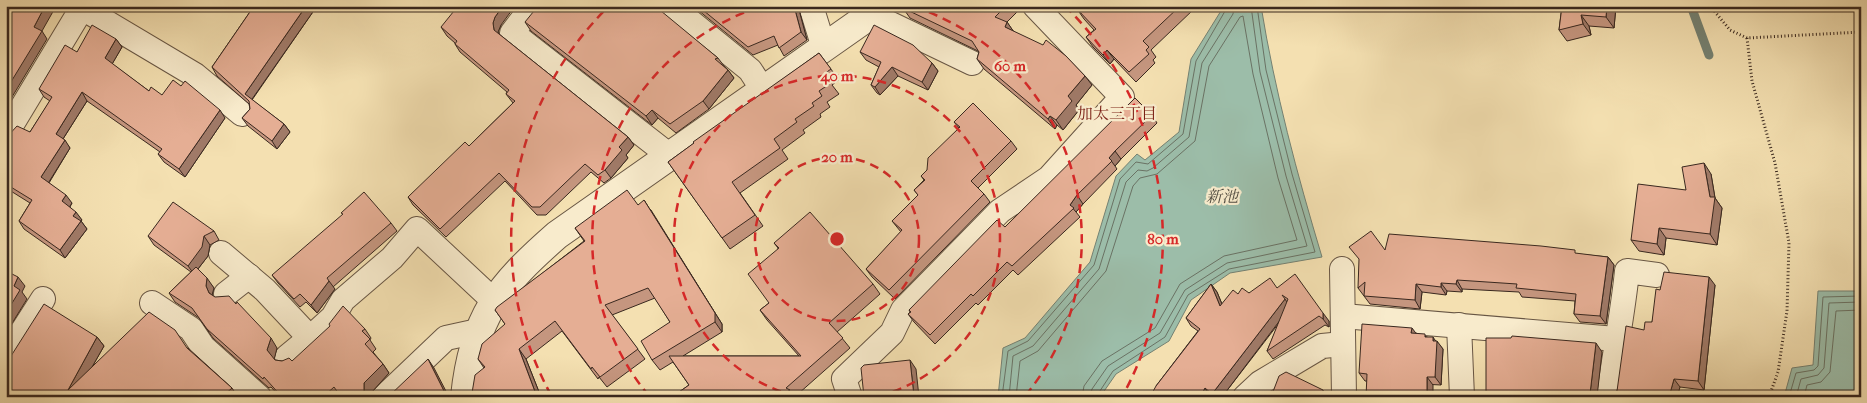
<svg xmlns="http://www.w3.org/2000/svg" width="1867" height="403" viewBox="0 0 1867 403" font-family="'IM FELL French Canon','Noto Serif JP',serif">
<style>
.water{fill:#9cbda9;stroke:#748172}
.lines{fill:none;stroke-linecap:round;stroke-linejoin:round}
.shore{stroke:#6a7264;stroke-width:1}
.stream{stroke:#748172;stroke-width:9}
.minor-casing{stroke:#685644;stroke-width:26}
.tertiary-casing{stroke:#685644;stroke-width:30}
.path{stroke:#39281f;stroke-width:3;stroke-dasharray:1 2.5;stroke-linecap:butt}
.minor{stroke:#f8ebcc;stroke-width:24}
.tertiary{stroke:#f8ebcc;stroke-width:28}
.wall{fill:#c5967f;stroke:#39281f}
.shaded-wall{fill:#a07a68;stroke:#39281f}
.building{fill:#e5ae94;stroke:#39281f}
.ring{fill:none;stroke:#d62828;stroke-width:2.5;stroke-dasharray:9 6}
.labels{text-anchor:middle;dominant-baseline:central;stroke-width:4.5;stroke-linejoin:round;paint-order:stroke}
.neighbourhood-label{font-size:16px;fill:#7a1f14;stroke:#f8ebcc}
.water-label{font-size:16px;font-style:italic;fill:#524d42;stroke:#f8ebcc}
.centre{fill:#d62828;stroke:#f8ebcc;stroke-width:2.5}
.ring-label{font-size:15px;text-anchor:middle;font-weight:bold;fill:#d62828;stroke:#f8ebcc;stroke-width:4.5;stroke-linejoin:round;paint-order:stroke}
</style>
<rect width="100%" height="100%" fill="#f4e0b1"/>
<filter id="stains"><feTurbulence type="fractalNoise" baseFrequency=".004" numOctaves="4"/><feColorMatrix values="0 0 0 0 .2 0 0 0 0 .09 0 0 0 0 .02 0 0 0 .5 -.17"/></filter>
<radialGradient id="worn" r=".72"><stop offset=".6" stop-color="#630" stop-opacity="0"/><stop offset="1" stop-color="#630" stop-opacity=".3"/></radialGradient>
<g class="water">
<path d="M 1224,6 L 1261,6 C 1275,92 1297,174 1322,257 L 1230,273 L 1191,300 L 1169,341 L 1116,374 L 1100,397 L 998,397 L 1003,348 L 1025,338 L 1090,262 L 1116,176 L 1137,154 L 1145,160 L 1179,132 L 1191,59 Z"/>
<polygon points="1818,291 1861,291 1861,397 1784,397 1792,368 1813,365"/>
</g>
<g class="lines">
<g class="shore">
<polyline points="1002,397 1008,351 1028,341 1094,265 1120,179 1136,162 1148,164 1183,134 1196,61 1228,6"/>
<polyline points="1009,397 1013,356 1033,346 1099,269 1126,182 1138,170 1147,171 1153,168 1189,137 1202,63 1233,14 1234,6"/>
<polyline points="1016,397 1020,361 1038,351 1106,271 1133,186 1140,178 1157,174 1195,141 1209,66 1240,17 1243,16 1253,74 1278,178 1297,240 1224,256 1180,284 1155,328 1102,361 1084,386 1082,397"/>
<polyline points="1090,397 1092,389 1108,366 1160,333 1185,290 1227,263 1307,246 1286,176 1260,72 1251,6"/>
<polyline points="1096,397 1113,371 1165,337 1188,295 1229,269 1315,252 1292,174 1266,70 1257,6"/>
<polyline points="1789,397 1796,373 1814,370 1818,366 1823,297 1861,296"/>
<polyline points="1796,397 1801,379 1818,375 1824,368 1829,303 1861,302"/>
<polyline points="1804,397 1807,385 1821,382 1830,372 1836,311 1861,310"/>
</g>
<polyline class="stream" points="1691,6 1709,55"/>
<g class="minor-casing">
<g id="minor">
<polyline points="79,6 195,75 242,114"/>
<polyline points="533,6 512,33 670,156"/>
<polyline points="671,6 750,70 763,90"/>
<polyline points="811,6 824,48"/>
<polyline points="870,14 972,63"/>
<polyline points="6,134 82,8"/>
<polyline points="221,253 265,290 310,338 333,317 343,300 392,258 417,229 494,301"/>
<polyline points="1342,269 1344,397"/>
<polyline points="226,294 249,276"/>
<polyline points="152,303 191,329 203,347 259,397"/>
<polyline points="1343,316 1616,339"/>
<polyline points="1459,325 1462,397"/>
<polyline points="6,357 43,299"/>
<polyline points="287,357 310,338"/>
<polyline points="384,397 446,338 478,331"/>
<polyline points="850,397 844,379 892,333 903,310 1000,211 1049,178 1122,97 1035,6"/>
<polyline points="1245,397 1260,383 1322,346 1343,344"/>
<path d="M 1609,397 C 1614,355 1623,313 1627,271 L 1657,275"/>
</g>
</g>
<g class="tertiary-casing">
<path id="tertiary" d="M 465,397 C 473,317 499,286 557,235 L 866,18 L 879,6"/>
</g>
<g class="path">
<polyline points="1710,6 1730,30 1747,38 1861,32"/>
<polyline points="1747,38 1752,81 1775,163 1789,243 1787,311 1778,372 1769,397"/>
</g>
<use href="#minor" class="minor"/>
<use href="#tertiary" class="tertiary"/>
</g>
<g class="wall">
<polygon points="254,6 317,6 252,100 284,124 290,132 277,149 248,126 242,118 250,109 249,104 217,76 212,67"/>
<polygon points="693,6 798,6 807,40 784,56 778,45 753,55"/>
<polygon points="904,6 1016,6 1019,10 1007,22 1013,31 1092,85 1076,105 1079,110 1063,130 1057,125 1055,129 984,69 977,59 979,52 978,51 910,18 903,8"/>
<polygon points="1080,6 1192,6 1194,9 1151,50 1156,57 1153,60 1155,63 1136,82 1114,59 1110,64 1093,47 1086,37 1094,30 1084,19 1077,9"/>
<polygon points="1562,6 1616,6 1614,28 1589,26 1591,35 1567,41 1559,30"/>
<polygon points="658,10 718,58 724,66 728,70 734,78 709,109 676,133 658,118 652,125 531,31 525,22"/>
<polygon points="501,25 498,32 499,34 628,137 634,145 626,155 628,158 611,178 604,183 591,172 546,215 537,215 505,181 446,237 413,205 408,197 469,146 513,103 506,94 507,92 460,52 455,44 455,43 447,36 441,27"/>
<polygon points="116,39 122,47 112,64 149,91 225,118 185,177 164,162 158,154 160,152 87,101 63,139 70,148 49,183 72,203 70,207 82,220 81,221 87,229 65,258 24,229 19,221 30,203 6,188 6,138 30,132 50,101 44,97 39,89 77,52"/>
<polygon points="860,52 932,63 938,71 928,90 898,76 880,95 877,93 871,85 879,67 866,60"/>
<polygon points="819,53 839,80 832,85 839,94 827,102 830,107 820,114 821,117 803,130 805,133 782,150 788,159 740,193 763,226 730,249 668,162"/>
<polygon points="1152,115 1157,123 1121,159 1115,166 1117,169 1083,204 1076,212 1080,217 1018,275 1013,270 978,305 976,303 935,344 914,322 908,314 910,312 909,310 1005,227"/>
<polygon points="954,122 1011,141 1017,149 978,188 984,194 990,202 895,299 872,277 866,269 901,232 892,221 918,195 914,190 924,180 921,176 927,170 959,128"/>
<polygon points="1711,174 1715,198 1722,208 1717,245 1666,238 1664,255 1639,251 1631,240 1686,190"/>
<polygon points="638,205 651,210 722,324 722,332 683,356 799,356 767,320 760,310 769,303 778,248 774,243 873,284 880,294 837,332 850,348 798,394 807,397 672,397 689,385 673,362 660,370 652,360 670,322 655,298 612,315 645,359 607,387 599,377 598,379 562,331 526,359 541,397 474,397 484,368 478,359 505,324 495,310 584,241 575,228"/>
<polygon points="391,223 397,231 333,287 335,289 317,313 306,302 300,307 278,283 272,275"/>
<polygon points="214,231 219,240 210,245 208,256 198,269 214,288 212,295 277,348 274,359 275,360 282,361 292,361 365,329 371,338 370,340 376,349 373,352 383,364 389,373 371,393 371,397 280,397 271,387 269,388 213,338 199,318 175,302 169,293 191,272 154,245 148,236"/>
<polygon points="1385,250 1578,254 1608,257 1614,265 1606,324 1580,322 1574,314 1575,301 1522,297 1519,292 1462,289 1462,292 1447,291 1446,295 1422,292 1420,309 1370,304 1358,288"/>
<polygon points="1211,284 1217,292 1222,304 1238,294 1249,293 1277,288 1329,321 1329,327 1325,325 1273,359 1267,351 1279,323 1222,397 1211,397 1156,386 1198,331 1191,326 1186,318"/>
<polygon points="1715,285 1704,390 1680,387 1677,397 1614,397 1644,330 1652,322 1660,290"/>
<polygon points="1416,333 1427,337 1436,341 1443,349 1441,385 1365,381 1359,373"/>
<polygon points="97,337 104,346 92,367 188,348 232,388 238,397 6,397"/>
</g>
<g class="shaded-wall">
<polygon points="45,6 53,6 55,8 42,31 47,39 6,107 6,90 34,27"/>
<polygon points="306,6 317,6 250,102 245,94"/>
<polygon points="503,6 515,6 501,25 498,32 500,39 494,30 493,23 495,17"/>
<polygon points="794,6 798,6 807,40 801,32"/>
<polygon points="1607,6 1616,6 1614,28 1606,17"/>
<polygon points="1581,15 1589,26 1591,35 1583,24"/>
<polygon points="1007,22 1014,32 1005,27"/>
<polygon points="116,39 122,47 111,66 105,58"/>
<polygon points="1107,50 1114,59 1110,64 1103,55"/>
<polygon points="932,63 938,71 928,90 922,82"/>
<polygon points="892,67 898,76 880,95 875,87"/>
<polygon points="728,70 734,78 709,109 703,101"/>
<polygon points="1085,76 1092,85 1076,105 1079,110 1063,130 1056,120 1068,96"/>
<polygon points="82,92 87,101 61,142 56,134"/>
<polygon points="220,110 225,118 185,177 179,169"/>
<polygon points="652,110 658,118 652,125 646,116"/>
<polygon points="1050,116 1057,125 1055,129 1048,119"/>
<polygon points="284,124 290,132 277,149 272,141"/>
<polygon points="628,137 634,145 626,155 628,158 611,178 605,170 619,147"/>
<polygon points="65,140 70,148 47,185 41,177"/>
<polygon points="1115,151 1121,159 1115,166 1109,158"/>
<polygon points="1704,163 1711,174 1715,198 1722,208 1717,245 1710,234 1710,197"/>
<polygon points="66,195 72,203 68,209 62,201"/>
<polygon points="1077,195 1083,204 1076,212 1070,205"/>
<polygon points="644,200 722,324 722,332 715,322"/>
<polygon points="76,212 82,220 79,224 73,216"/>
<polygon points="81,221 87,229 65,258 60,250"/>
<polygon points="1659,228 1666,238 1664,255 1657,244"/>
<polygon points="204,236 210,245 208,256 194,274 188,266"/>
<polygon points="1608,257 1614,265 1606,324 1600,316"/>
<polygon points="18,277 25,286 22,292 27,299 6,333 6,313 14,286"/>
<polygon points="1709,277 1715,285 1704,390 1698,381"/>
<polygon points="207,278 214,288 212,295 209,293 206,286"/>
<polygon points="1457,280 1462,289 1462,292 1456,284"/>
<polygon points="329,281 335,289 317,313 311,305"/>
<polygon points="1441,283 1447,291 1446,295 1441,287"/>
<polygon points="1211,284 1217,292 1226,314 1220,306"/>
<polygon points="1416,284 1422,292 1420,309 1415,300"/>
<polygon points="1285,299 1290,307 1222,397 1214,397 1212,394"/>
<polygon points="1323,313 1329,321 1329,327 1323,319"/>
<polygon points="1412,328 1418,336 1411,333"/>
<polygon points="97,337 104,346 75,397 68,390"/>
<polygon points="1433,337 1437,343 1437,341 1443,349 1441,385 1435,377"/>
<polygon points="271,338 277,348 274,360 267,350"/>
<polygon points="1596,343 1602,352 1597,397 1593,397 1590,394"/>
<polygon points="519,349 526,359 541,397 537,397"/>
<polygon points="428,359 434,368 449,397 447,397"/>
<polygon points="910,360 916,369 919,397 914,396"/>
<polygon points="383,364 389,373 371,393 371,397 367,397 364,391 364,383"/>
<polygon points="1427,377 1433,385 1433,397 1427,397"/>
<polygon points="1674,379 1680,387 1677,397 1669,397"/>
<polygon points="1205,388 1210,396 1210,397 1200,397"/>
<polygon points="1323,390 1328,397 1320,397"/>
</g>
<g class="building">
<polygon points="11,6 45,6 34,27 42,31 6,90 6,14"/>
<polygon points="254,6 306,6 245,94 284,124 272,141 242,118 250,109 249,101 212,67"/>
<polygon points="458,6 503,6 495,17 493,23 494,30 628,137 619,147 622,150 605,170 598,175 585,164 540,207 532,207 499,173 440,229 408,197 465,142 469,146 515,101 506,94 509,90 455,44 457,41 441,27"/>
<polygon points="538,6 655,6 718,58 715,59 728,70 703,101 670,124 652,110 646,116 525,22"/>
<polygon points="698,6 794,6 801,32 779,48 774,36 748,47"/>
<polygon points="904,6 1006,6 995,17 1007,22 1005,27 1043,45 1046,40 1066,56 1085,76 1068,96 1072,101 1056,120 1050,116 1048,119 977,59 979,52 972,41 903,8"/>
<polygon points="1080,6 1180,6 1143,41 1149,47 1146,50 1149,54 1129,72 1107,50 1103,55 1086,37 1096,29 1077,9"/>
<polygon points="1562,6 1607,6 1606,17 1581,15 1583,24 1559,30"/>
<polygon points="92,25 116,39 105,58 149,91 151,87 162,95 173,80 181,86 185,81 220,110 179,169 158,154 162,149 82,92 56,134 65,140 41,177 66,195 62,201 76,212 73,216 81,221 60,250 19,221 32,200 6,184 6,138 17,126 30,132 52,97 39,89 65,45 77,52"/>
<polygon points="874,25 913,45 932,63 922,82 892,67 875,87 871,85 881,62 860,52"/>
<polygon points="819,53 831,69 824,74 831,83 819,91 822,96 812,103 814,106 795,119 797,122 774,139 780,148 732,182 755,215 722,238 668,162 694,143 693,142"/>
<polygon points="1135,98 1152,115 1115,151 1109,158 1112,161 1077,195 1070,205 1074,208 1012,266 1007,262 973,296 971,294 930,335 908,314 911,312 909,310 997,220 1005,227"/>
<polygon points="973,103 1011,141 971,181 984,194 889,290 866,269 902,230 892,221 918,195 914,190 925,180 921,176 927,170 928,158 960,127 954,122"/>
<polygon points="1704,163 1710,197 1715,197 1710,234 1659,228 1657,244 1631,240 1638,184 1686,190 1682,167"/>
<polygon points="627,190 638,205 644,200 715,313 715,322 652,360 641,341 670,322 648,288 605,305 638,349 600,377 592,367 591,369 555,321 519,349 537,397 475,397 472,393 475,375 485,367 478,359 482,344 505,324 495,310 497,307 585,241 575,228"/>
<polygon points="364,192 391,223 327,278 329,281 311,305 300,294 294,299 272,275 343,214 341,213"/>
<polygon points="173,202 214,231 204,236 202,247 188,266 148,236"/>
<polygon points="810,212 873,284 829,323 843,338 786,388 790,390 779,397 672,397 689,385 669,356 801,356 760,310 769,303 748,274 779,248 774,243"/>
<polygon points="1371,231 1385,250 1389,234 1541,246 1575,250 1575,253 1608,257 1600,316 1574,314 1576,294 1516,288 1517,284 1457,280 1456,284 1441,283 1441,287 1416,284 1415,300 1364,296 1365,282 1358,288 1359,259 1349,247"/>
<polygon points="196,267 207,278 206,286 209,293 215,297 229,296 236,304 237,302 271,338 267,350 275,360 282,361 289,358 292,361 330,326 329,324 343,306 365,329 362,331 370,339 365,344 383,364 364,383 364,391 367,397 341,397 334,387 323,397 282,397 264,377 263,379 207,329 192,308 169,293"/>
<polygon points="6,271 18,277 14,286 20,290 6,313"/>
<polygon points="1664,272 1709,277 1698,381 1674,379 1669,397 1614,397 1617,391 1626,326 1644,330 1645,322 1652,322 1656,289 1660,290"/>
<polygon points="1295,274 1323,313 1323,319 1319,316 1267,351 1288,299 1282,295 1285,299 1212,394 1205,388 1200,397 1150,397 1156,386 1200,329 1186,318 1211,284 1220,306 1233,290 1238,294 1242,288 1249,293 1270,278 1277,288"/>
<polygon points="44,304 97,337 68,390 149,312 175,330 187,348 232,388 222,397 6,397 6,358 11,356"/>
<polygon points="1362,324 1412,328 1411,333 1425,334 1425,337 1433,337 1433,341 1437,341 1435,377 1427,377 1427,397 1366,397 1367,374 1359,373"/>
<polygon points="1512,336 1596,343 1590,394 1593,397 1469,397 1469,394 1486,394 1486,338 1511,338"/>
<polygon points="428,359 447,397 388,397"/>
<polygon points="910,360 914,396 864,397 861,368 864,365"/>
<polygon points="1286,372 1323,390 1320,397 1271,397 1279,376"/>
<polygon points="792,392 807,397 790,397"/>
</g>
<g class="ring">
<circle cx="837" cy="239" r="82"/>
<path d="M795 396A163 163 0 1 1 879 396"/>
<path d="M649 396A245 245 0 0 1 759 7M915 7A245 245 0 0 1 1025 396"/>
<path d="M551 395A326 326 0 0 1 609 6M1065 6A326 326 0 0 1 1123 395"/>
</g>
<g class="labels">
<g class="neighbourhood-label">
<text x="1117" y="113">加太三丁目</text>
</g>
<g class="water-label">
<text x="1222" y="196">新池</text>
</g>
</g>
<circle cx="837" cy="239" r="8" class="centre"/>
<g class="ring-label">
<text x="1010" y="71">60 m</text>
<text x="837" y="81">40 m</text>
<text x="837" y="162">20 m</text>
<text x="1163" y="244">80 m</text>
</g>
<rect width="1867" height="403" fill="none" stroke="#f4e0b1" stroke-width="25"/>
<rect x="8" y="8" width="1852" height="388" fill="none" stroke="#39281f" stroke-width="2.5"/>
<rect x="12" y="12" width="1842" height="378" fill="none" stroke="#39281f"/>
<rect width="100%" height="100%" filter="url(#stains)"/>
<rect width="100%" height="100%" fill="url(#worn)"/>
</svg>
